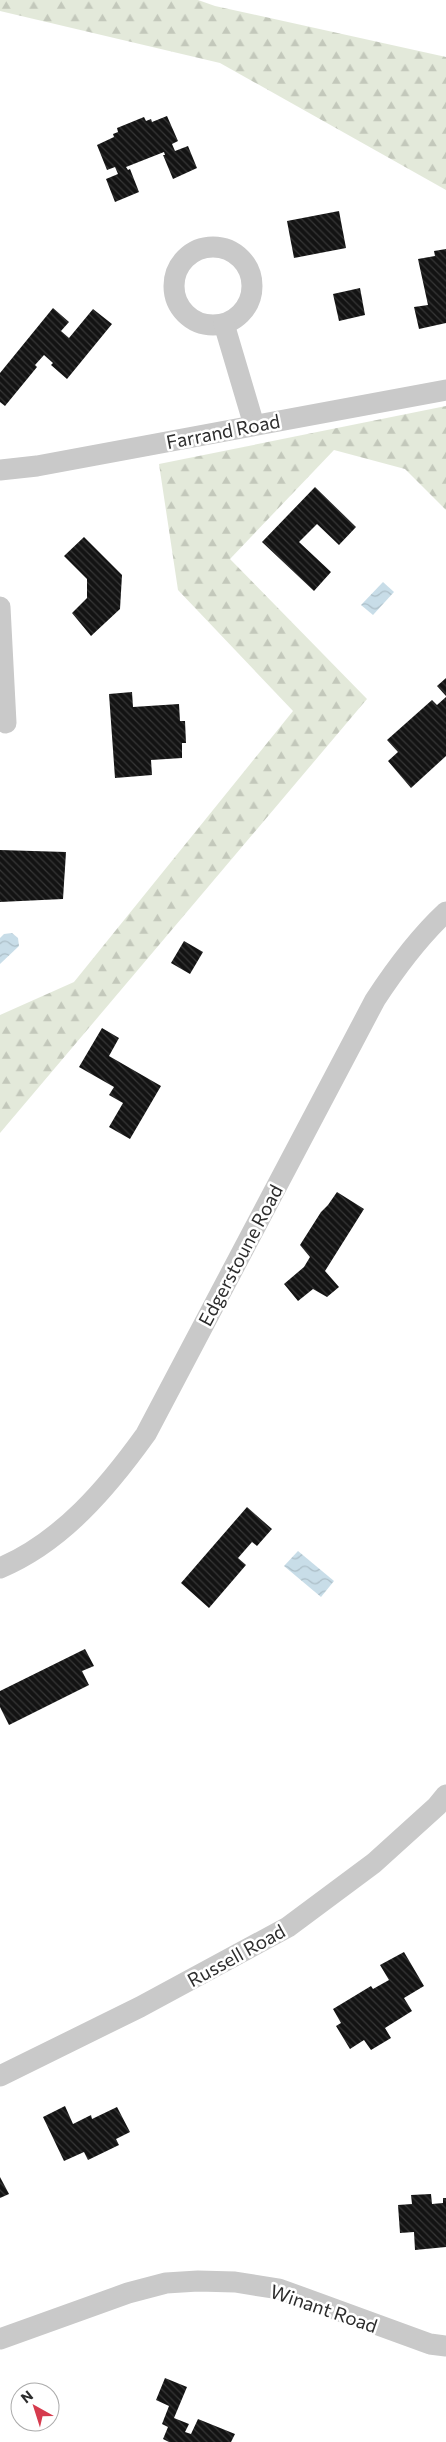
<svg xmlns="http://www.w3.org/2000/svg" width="446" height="2442" viewBox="0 0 446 2442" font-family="Commissioner,sans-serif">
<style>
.forest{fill:url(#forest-firs)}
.water{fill:url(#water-waves)}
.building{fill:url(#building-back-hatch)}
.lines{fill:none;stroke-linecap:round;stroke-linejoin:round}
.minor{stroke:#c9c9c9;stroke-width:21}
.labels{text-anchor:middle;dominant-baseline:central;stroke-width:5;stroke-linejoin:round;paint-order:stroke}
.street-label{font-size:19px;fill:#2c2c2c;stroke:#fff}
</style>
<defs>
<pattern id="forest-firs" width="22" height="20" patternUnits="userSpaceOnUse" patternTransform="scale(1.25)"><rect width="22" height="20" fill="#e3e9da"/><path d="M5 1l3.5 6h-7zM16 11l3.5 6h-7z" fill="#c3c8bb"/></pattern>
<pattern id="water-waves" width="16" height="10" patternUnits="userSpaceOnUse" patternTransform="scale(1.25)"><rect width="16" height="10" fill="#c8dde8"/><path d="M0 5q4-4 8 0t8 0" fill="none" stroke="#acbec7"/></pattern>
<pattern id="building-back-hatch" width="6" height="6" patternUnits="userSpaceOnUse" patternTransform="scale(1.25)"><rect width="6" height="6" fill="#131313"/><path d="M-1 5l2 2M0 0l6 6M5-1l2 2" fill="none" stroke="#363636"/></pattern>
</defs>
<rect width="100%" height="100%" fill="#fff"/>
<g class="forest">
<polygon points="0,0 198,0 215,6 446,57 446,190 220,63 0,11"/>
<polygon points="446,406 446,510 405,469 334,450 230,559 367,699 0,1133 0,1015 74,982 293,711 178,590 159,464"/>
</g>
<g class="water">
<polygon points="383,582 394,592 373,615 361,605"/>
<polygon points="12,933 18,938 19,946 0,964 0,938 4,934"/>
<polygon points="298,1551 334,1581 321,1597 284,1566"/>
</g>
<g class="building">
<polygon points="167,116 178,141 172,144 175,151 188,146 197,168 173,179 163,155 165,155 164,152 126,167 128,170 130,169 139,192 115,202 106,179 118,174 115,167 107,170 97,145 114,137 113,134 118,132 117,128 144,117 146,121 151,119 152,122"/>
<polygon points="339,211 346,248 294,258 287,221"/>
<polygon points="446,249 446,323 419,329 414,307 428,305 418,259 435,256 434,251"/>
<polygon points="360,288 365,315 339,321 333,294"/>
<polygon points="53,308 69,322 61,331 69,338 93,309 112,324 67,379 51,365 53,363 44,355 35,365 37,367 5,406 0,402 0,373"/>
<polygon points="315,487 356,527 339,545 317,524 299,542 331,572 314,591 262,542"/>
<polygon points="84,537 122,575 120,609 91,636 72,613 87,598 87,579 64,556"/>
<polygon points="446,678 446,696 437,686"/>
<polygon points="132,692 133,707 179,704 180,721 185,721 186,743 182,743 182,758 151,760 152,775 115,778 109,694"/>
<polygon points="446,697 446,756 411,788 388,761 398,752 387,740 432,700 437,705"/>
<polygon points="0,850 66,852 63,899 0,902"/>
<polygon points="184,941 203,952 190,974 171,963"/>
<polygon points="102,1028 119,1038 109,1056 161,1086 130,1139 109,1127 123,1103 109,1095 114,1087 79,1067"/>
<polygon points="337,1192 364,1209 325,1271 339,1287 327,1297 313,1289 298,1301 284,1284 304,1267 310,1257 300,1245 321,1212 328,1205"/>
<polygon points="247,1507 272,1529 257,1546 252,1542 238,1558 246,1565 209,1608 181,1583"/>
<polygon points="85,1649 94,1666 82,1671 89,1685 9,1725 0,1707 0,1691"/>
<polygon points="404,1952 424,1986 404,1998 412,2011 385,2028 391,2038 371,2050 364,2040 350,2049 336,2026 341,2023 333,2009 371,1986 373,1989 389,1980 380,1965"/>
<polygon points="65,2106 73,2124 91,2115 92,2119 117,2107 130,2132 116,2139 119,2145 88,2160 84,2152 64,2161 43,2117"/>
<polygon points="0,2177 9,2194 0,2198"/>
<polygon points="431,2194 432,2204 443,2203 443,2198 446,2198 446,2247 415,2250 414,2232 400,2233 398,2205 412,2204 411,2195"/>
<polygon points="165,2378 187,2387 174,2418 189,2424 185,2432 191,2434 198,2419 235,2434 231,2442 169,2442 163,2439 168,2427 162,2424 169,2406 156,2400"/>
</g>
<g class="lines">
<g class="minor">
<circle cx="213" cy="286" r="39"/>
<polyline points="224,324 254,425"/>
<polyline points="0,470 37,466 446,390"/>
<polyline points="0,607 6,723"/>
<path d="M 0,1568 C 62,1542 108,1487 146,1434 L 375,1000 C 396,968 418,938 446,912"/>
<polyline points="0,2076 140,2007 288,1927 374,1863 437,1806 446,1795"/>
<polyline points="0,2339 128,2293 166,2283 198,2281 235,2282 279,2289 430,2344 446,2346"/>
</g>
</g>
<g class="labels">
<g class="street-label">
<text transform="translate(223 431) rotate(-11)">Farrand Road</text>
<text transform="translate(240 1255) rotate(-62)">Edgerstoune Road</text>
<text transform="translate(236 1955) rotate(-29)">Russell Road</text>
<text transform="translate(324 2308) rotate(19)">Winant Road</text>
</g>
</g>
<g transform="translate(35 2407) rotate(321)"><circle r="24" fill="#ffffff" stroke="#ababab"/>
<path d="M0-4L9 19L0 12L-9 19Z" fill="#d63b4e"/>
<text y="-8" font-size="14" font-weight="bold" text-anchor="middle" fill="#2c2c2c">N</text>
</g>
</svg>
